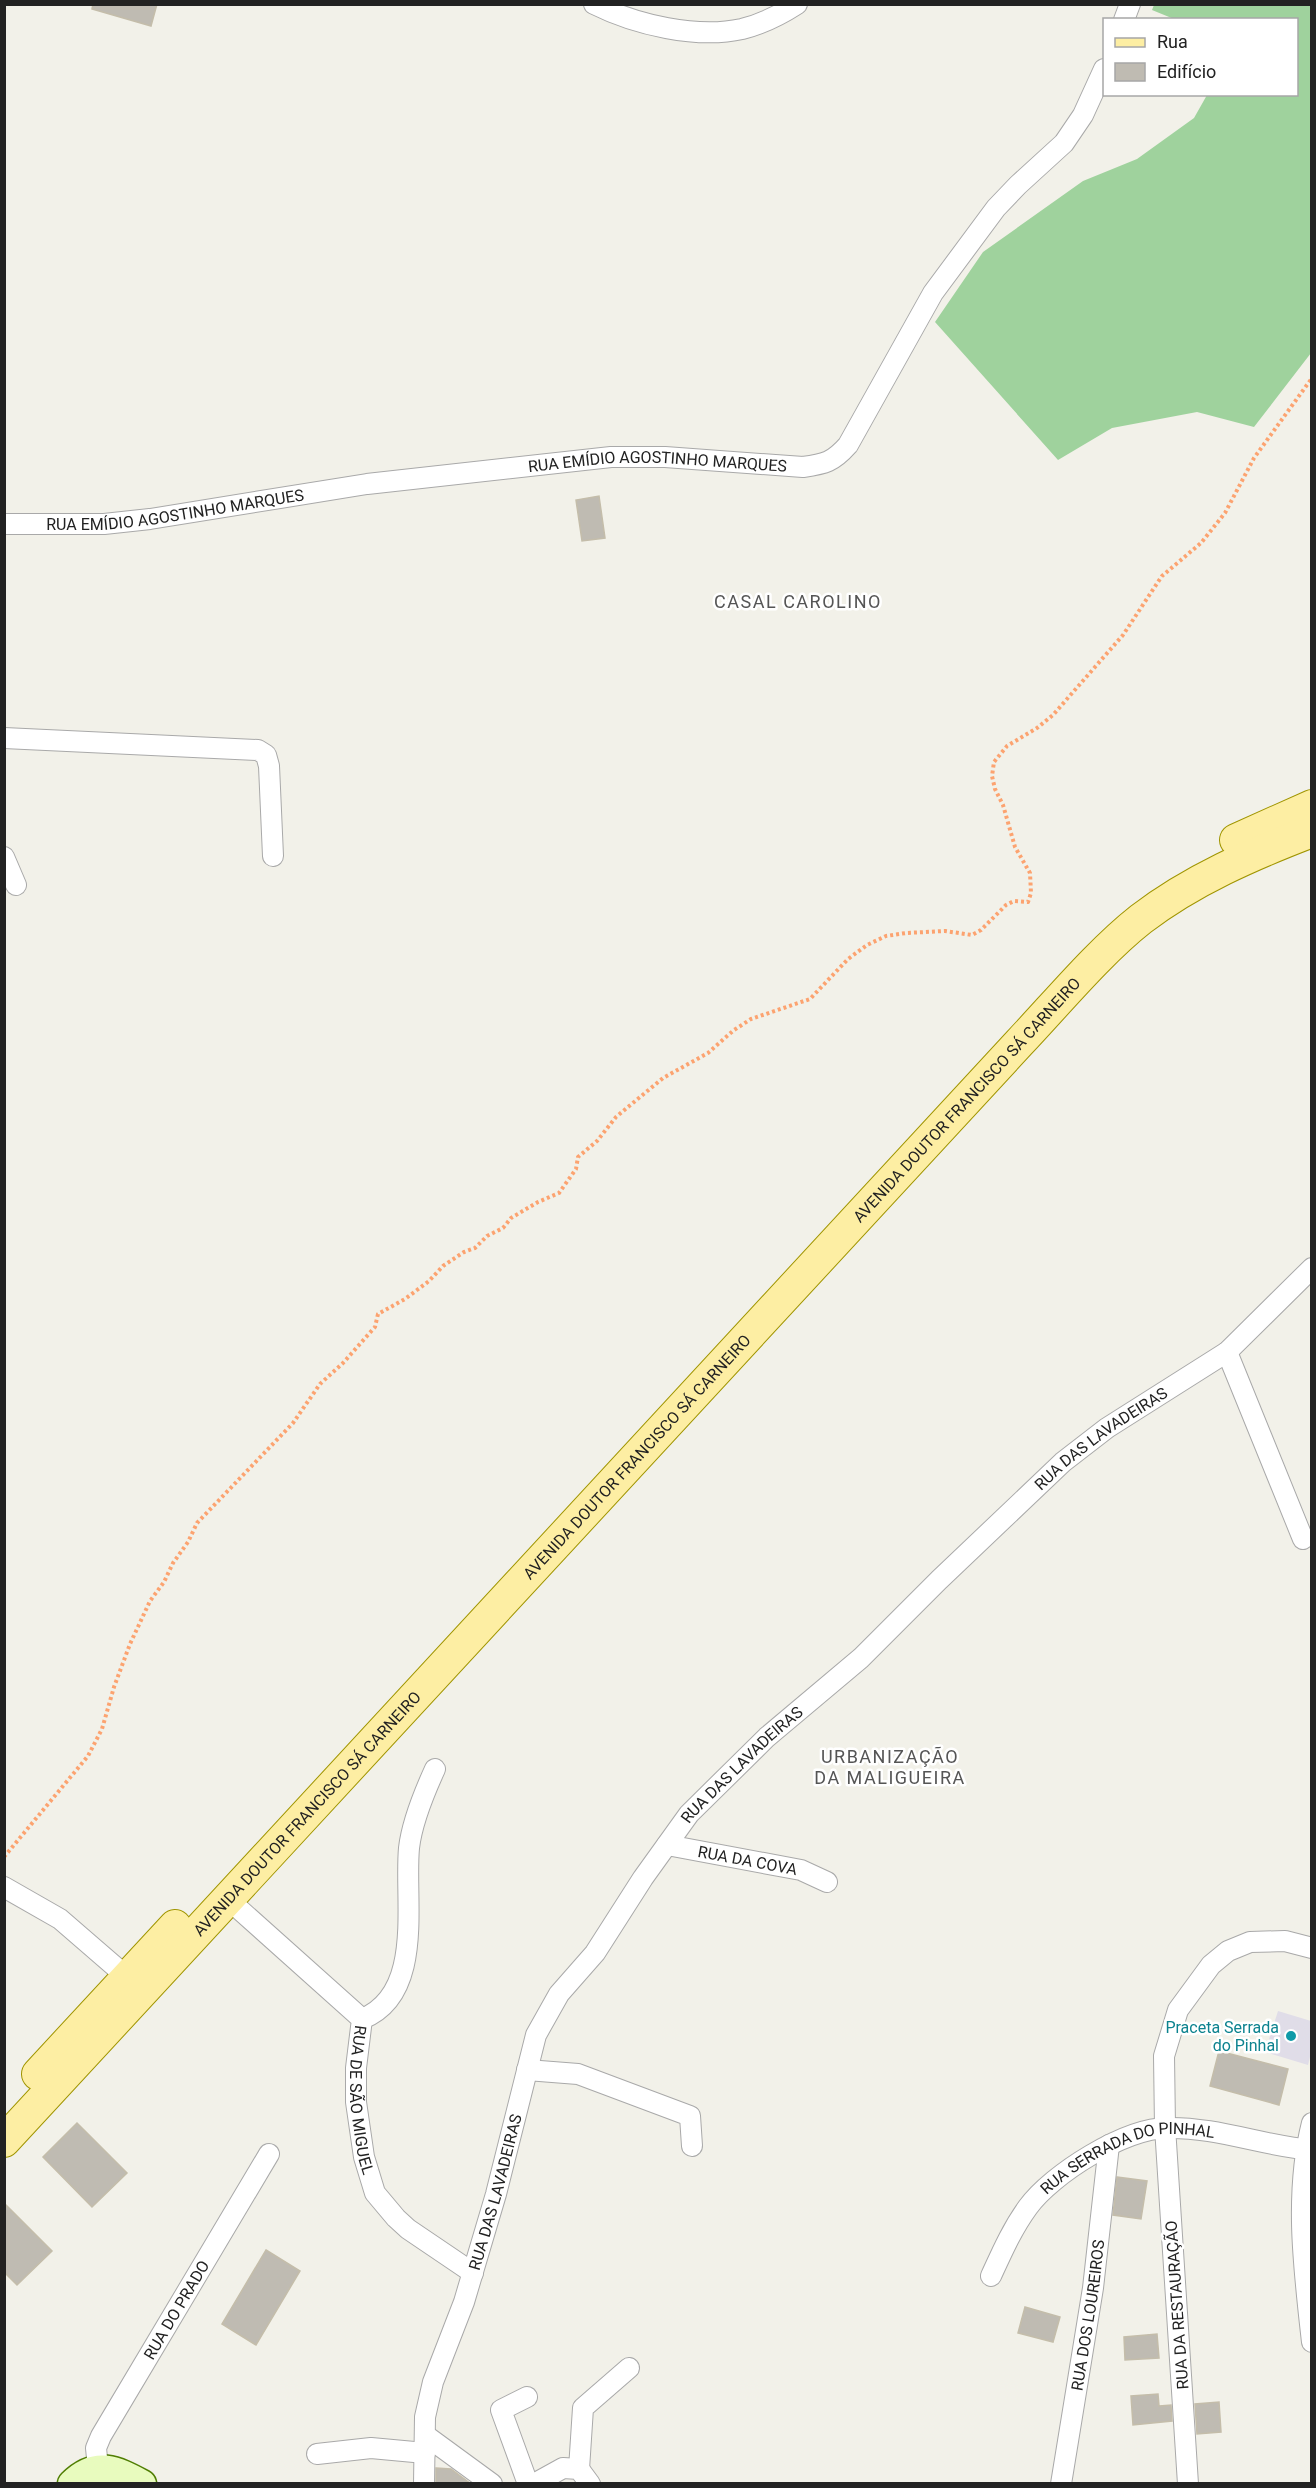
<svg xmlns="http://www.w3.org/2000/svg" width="1316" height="2488" viewBox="0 0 1316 2488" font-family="Roboto,sans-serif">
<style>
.forest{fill:#9fd29d}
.plaza{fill:#e0dde8}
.building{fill:#bfbbb2;stroke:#c4bdaa;stroke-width:1.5}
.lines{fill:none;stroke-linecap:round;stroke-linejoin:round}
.street-casing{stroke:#a9a9a9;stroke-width:22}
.secondary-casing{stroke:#507e03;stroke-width:31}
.primary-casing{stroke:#a09500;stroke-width:34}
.path{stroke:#fca370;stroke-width:4;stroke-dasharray:3 3;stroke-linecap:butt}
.street{stroke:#fff;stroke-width:20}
.secondary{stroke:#e8fbbe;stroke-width:28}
.primary{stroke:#fdeea3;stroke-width:32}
.culture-dot{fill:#0f9aa8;stroke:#fff;stroke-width:2}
.labels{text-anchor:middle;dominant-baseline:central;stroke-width:5;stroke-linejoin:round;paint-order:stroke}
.street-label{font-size:16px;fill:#222;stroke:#fff}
.culture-label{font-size:16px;fill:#0d838f;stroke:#fff;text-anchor:end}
.neighbourhood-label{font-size:18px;letter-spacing:1.5px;fill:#555;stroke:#fff}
</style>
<rect width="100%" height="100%" fill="#f2f1e9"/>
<polygon class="forest" points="1154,5 1311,5 1311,353 1254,427 1197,412 1112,428 1058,460 935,322 983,252 1083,181 1137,159 1194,118 1207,95 1296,94 1296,20 1174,19 1152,10"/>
<polygon class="plaza" points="1278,2011 1311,2021 1311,2053 1308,2065 1265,2052"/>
<g class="building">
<polygon points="93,4 157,4 151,26 92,9"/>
<polygon points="599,496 605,538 582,541 576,500"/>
<polygon points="1219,2051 1288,2069 1279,2105 1210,2086"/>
<polygon points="77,2123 127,2173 92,2207 43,2157"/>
<polygon points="1117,2177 1147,2181 1141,2219 1113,2215"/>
<polygon points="4,2203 52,2251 17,2285 4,2272"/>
<polygon points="266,2250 300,2271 256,2345 222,2324"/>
<polygon points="1025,2307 1060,2317 1053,2342 1018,2333"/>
<polygon points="1157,2334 1159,2358 1125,2360 1124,2337"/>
<polygon points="1158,2394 1159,2406 1171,2405 1172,2421 1133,2425 1131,2396"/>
<polygon points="1219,2402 1221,2432 1197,2434 1195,2404"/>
<polygon points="436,2468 451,2469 471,2484 436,2484"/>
</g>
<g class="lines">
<g class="street-casing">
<g id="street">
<path d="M 594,4 C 636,25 697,39 742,29 C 762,24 780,15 797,4"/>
<polyline points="1124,20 1130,4"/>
<path id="s1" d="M 4,524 L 104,524 L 150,519 L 367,484 L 611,457 L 665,457 L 803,467 C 825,464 833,462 848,445 L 933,293 L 996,208 L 1018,185 L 1064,143 L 1083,115 L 1104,69"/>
<polyline points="4,738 258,750 266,755 269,766 273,856"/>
<polyline points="4,857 16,885"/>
<polyline points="1227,1352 1303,1539"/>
<path id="s2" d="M 667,1845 L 801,1870 L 827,1882"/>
<polyline points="4,1887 60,1919 127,1977"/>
<path id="s3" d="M 229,1900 L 362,2019 L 356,2068 L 356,2102 L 364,2157 L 375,2193 L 396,2218 L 408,2229 L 473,2273"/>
<path d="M 362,2019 C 425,1994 404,1900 409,1848 C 412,1822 424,1793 435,1769"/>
<polyline points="527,2070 578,2074 690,2116 692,2146"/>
<path d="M 1312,2123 C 1294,2194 1304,2270 1312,2342"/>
<path id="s4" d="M 991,2276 C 1002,2252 1012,2229 1028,2207 C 1052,2174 1125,2128 1167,2128 C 1217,2127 1263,2146 1312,2150"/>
<polyline points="527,2397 501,2410 528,2484"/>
<polyline points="425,2435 492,2484"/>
<polyline points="317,2454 371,2448 425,2453"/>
<path id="s5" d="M 98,2468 L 96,2448 L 101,2436 L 269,2154"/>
<polyline points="579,2469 583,2408 629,2368"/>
<path id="s6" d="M 424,2484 L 425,2417 L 433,2382 L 464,2302 L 496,2194 L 536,2035 L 559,1994 L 595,1953 L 643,1878 L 689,1814 L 767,1737 L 861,1658 L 939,1580 L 1063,1462 L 1107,1428 L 1227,1352 L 1312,1268"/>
<polyline points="534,2484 563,2468 579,2469 590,2484"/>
<path id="s7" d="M 1061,2484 L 1093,2288 L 1109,2145"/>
<polyline points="1188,2484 1165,2127 1164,2056 1178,2010 1211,1965 1228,1951 1250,1942 1285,1941 1312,1948"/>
</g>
</g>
<g class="secondary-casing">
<path id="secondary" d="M 72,2484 C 96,2460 116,2470 142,2484"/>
</g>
<g class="primary-casing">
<g id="primary">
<polyline points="1236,840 1312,806"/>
<polyline points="38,2074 175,1926"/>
<path id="s8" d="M 4,2141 L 1019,1043 C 1056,1004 1099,952 1141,919 C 1192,880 1252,854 1312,831"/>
</g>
</g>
<polyline class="path" points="4,1857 88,1756 102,1729 114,1687 130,1644 150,1601 164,1582 173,1563 188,1542 197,1523 293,1423 320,1384 343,1363 375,1327 378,1314 405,1299 429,1281 443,1266 464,1252 475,1248 487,1236 503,1228 511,1218 538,1202 559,1193 576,1169 578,1157 597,1141 616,1117 663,1078 708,1053 734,1030 751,1019 810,999 848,959 867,945 886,936 906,933 945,931 972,935 981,930 1006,905 1014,901 1028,902 1031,893 1030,873 1015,847 1003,805 995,789 992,776 994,762 1007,746 1037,728 1053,715 1123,635 1162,576 1201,543 1225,513 1254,458 1312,378"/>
<use href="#street" class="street"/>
<use href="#secondary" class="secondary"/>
<use href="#primary" class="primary"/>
</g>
<circle class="culture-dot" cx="1291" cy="2036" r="6"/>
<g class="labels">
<g class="street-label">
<text stroke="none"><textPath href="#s1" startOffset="658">RUA EMÍDIO AGOSTINHO MARQUES</textPath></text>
<text stroke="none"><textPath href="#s1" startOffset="172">RUA EMÍDIO AGOSTINHO MARQUES</textPath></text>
<text stroke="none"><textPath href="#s8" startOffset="1418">AVENIDA DOUTOR FRANCISCO SÁ CARNEIRO</textPath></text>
<text stroke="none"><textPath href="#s6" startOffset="1293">RUA DAS LAVADEIRAS</textPath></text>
<text stroke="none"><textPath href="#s8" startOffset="932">AVENIDA DOUTOR FRANCISCO SÁ CARNEIRO</textPath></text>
<text stroke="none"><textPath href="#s6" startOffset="807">RUA DAS LAVADEIRAS</textPath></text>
<text stroke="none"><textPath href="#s8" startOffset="446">AVENIDA DOUTOR FRANCISCO SÁ CARNEIRO</textPath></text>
<text stroke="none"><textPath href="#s2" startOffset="82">RUA DA COVA</textPath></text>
<text stroke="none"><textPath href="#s3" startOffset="260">RUA DE SÃO MIGUEL</textPath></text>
<text stroke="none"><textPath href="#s4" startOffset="195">RUA SERRADA DO PINHAL</textPath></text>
<text stroke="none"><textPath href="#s6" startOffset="303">RUA DAS LAVADEIRAS</textPath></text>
<text transform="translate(1177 2305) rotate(-94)">RUA DA RESTAURAÇÃO</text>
<text stroke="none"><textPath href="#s5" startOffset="180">RUA DO PRADO</textPath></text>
<text stroke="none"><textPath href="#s7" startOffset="171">RUA DOS LOUREIROS</textPath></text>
</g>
<g class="culture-label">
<text x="1279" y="2027">Praceta Serrada<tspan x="1279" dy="18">do Pinhal</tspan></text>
</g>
<g class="neighbourhood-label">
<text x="798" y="601">CASAL CAROLINO</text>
<text x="890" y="1756">URBANIZAÇÃO<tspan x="890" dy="21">DA MALIGUEIRA</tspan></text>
</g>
</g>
<rect width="1316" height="2488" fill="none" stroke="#222222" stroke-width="12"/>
<rect x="1103" y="18" width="195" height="78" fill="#ffffff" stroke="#a7a7a7" stroke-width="1.5"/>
<rect x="1115" y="38" width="30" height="9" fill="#fdeea3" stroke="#a7a7a7" stroke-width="1.5"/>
<text x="1157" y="48" font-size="18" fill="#222222">Rua</text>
<rect x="1115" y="63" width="30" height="18" fill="#bfbbb2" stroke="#a7a7a7" stroke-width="1.5"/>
<text x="1157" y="78" font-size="18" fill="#222222">Edifício</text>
</svg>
